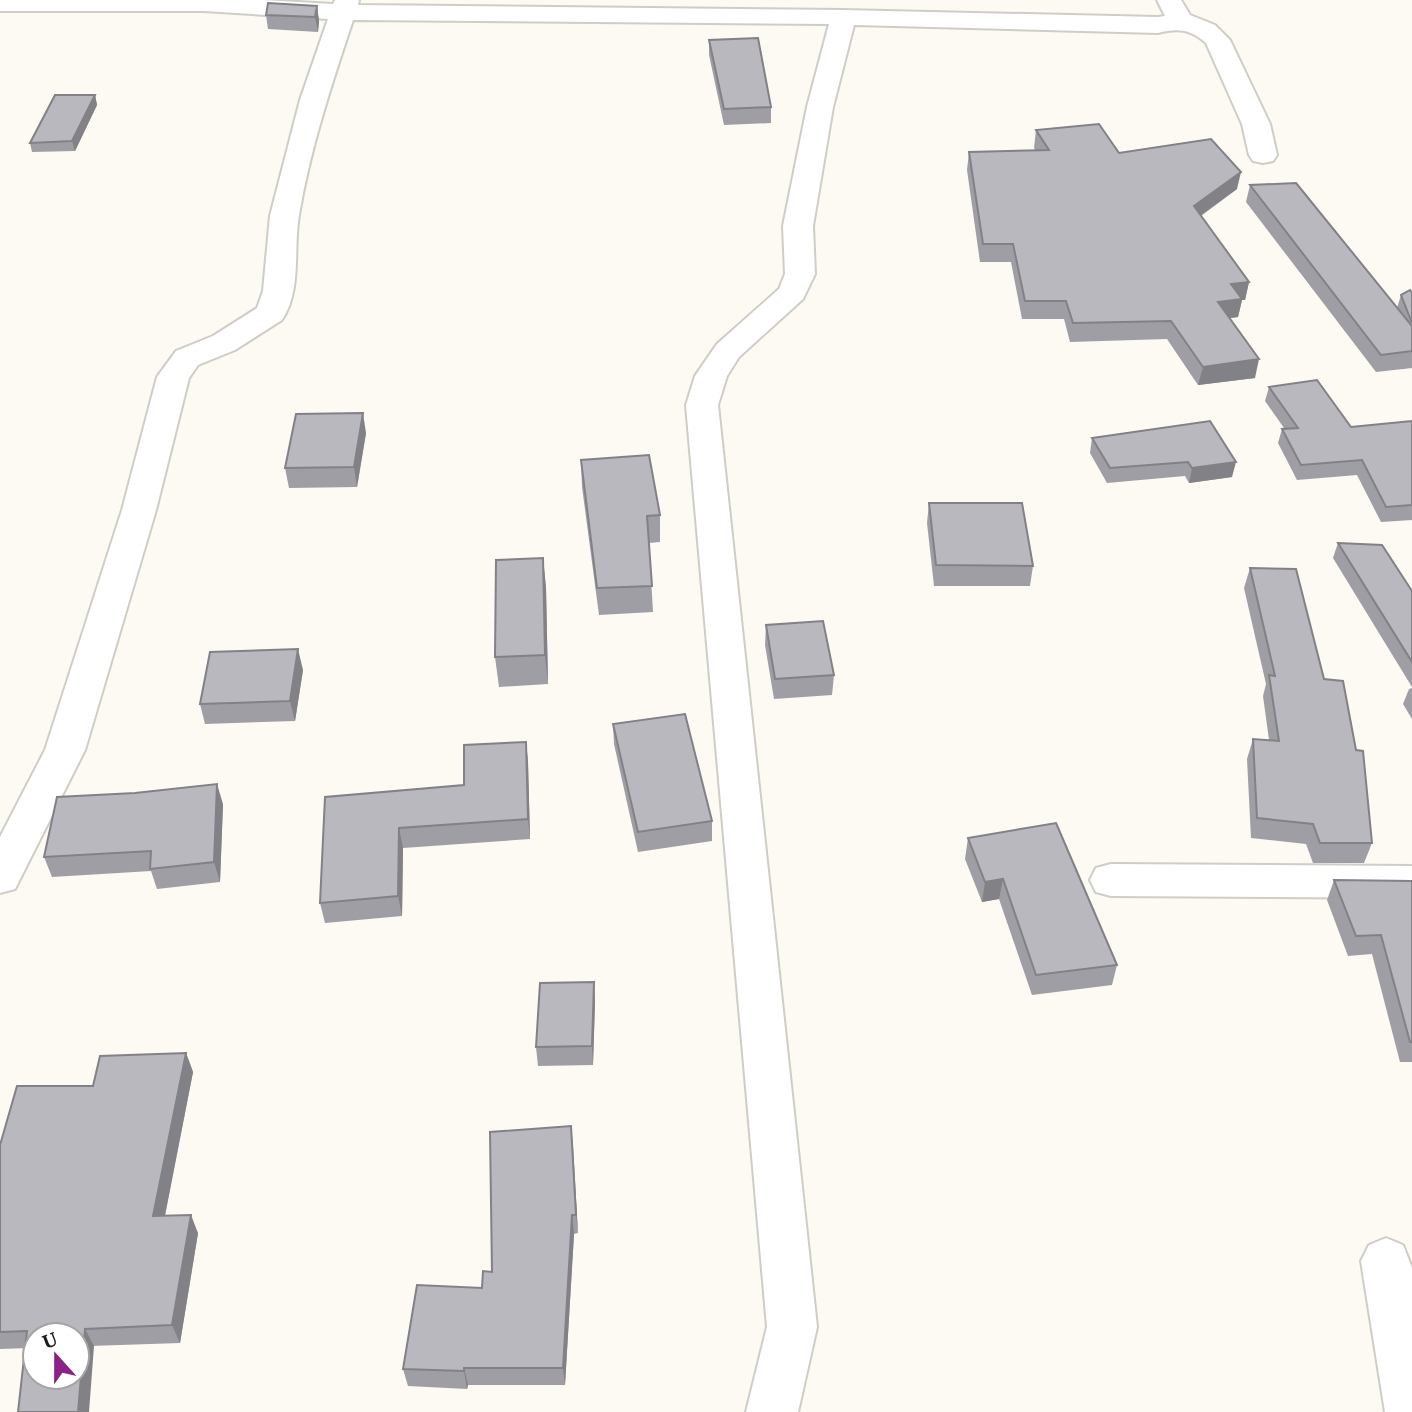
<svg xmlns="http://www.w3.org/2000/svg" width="1412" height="1412" viewBox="0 0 1412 1412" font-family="'IBM Plex Serif',serif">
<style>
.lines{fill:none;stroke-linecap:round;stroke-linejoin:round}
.minor-casing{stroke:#d0cdc7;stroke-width:4}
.minor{fill:#fff;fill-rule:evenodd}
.wall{fill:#9f9ea4}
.shaded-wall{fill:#828186}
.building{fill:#b9b8bf;stroke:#828186;stroke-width:2;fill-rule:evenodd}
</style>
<rect width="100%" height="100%" fill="#fcfaf3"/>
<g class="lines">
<g class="minor-casing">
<g id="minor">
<path d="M 0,0 L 263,0 L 333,4 L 335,0 L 359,0 L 358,5 L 843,10 L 1158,17 L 1165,16 L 1157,0 L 1181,0 L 1190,15 L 1215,25 L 1230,40 L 1270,124 L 1277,155 L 1273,161 L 1263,163 L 1253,161 L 1249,155 L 1242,124 L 1206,43 C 1190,29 1178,28 1158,33 L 854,25 L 833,107 L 813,226 L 815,274 L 803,299 L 739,357 L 727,376 L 718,405 L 817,1327 L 798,1412 L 746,1412 L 767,1327 L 686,405 L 695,376 L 717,344 L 779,289 L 785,274 L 783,226 L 807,107 L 829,24 L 353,20 C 332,83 310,149 299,215 C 293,249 302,290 282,320 L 235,350 L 198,365 L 189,378 L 156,510 L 85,750 L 15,889 L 0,893 L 0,837 L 45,750 L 122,510 L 157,377 L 176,351 L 213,336 L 257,308 L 263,291 L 270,216 L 300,100 L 328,19 L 204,11 L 0,11 Z"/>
<polygon points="1111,864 1412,866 1412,898 1111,896 1096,892 1090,880 1096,868"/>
<polygon points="1386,1238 1403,1245 1412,1268 1412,1412 1385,1412 1361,1261 1369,1245"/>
</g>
</g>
<use href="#minor" class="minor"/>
</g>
<g class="wall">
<polygon points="317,6 319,21 318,32 268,29 266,15"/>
<polygon points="709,40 771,107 771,123 724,125 709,55"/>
<polygon points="95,95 97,105 75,151 32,152 30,143"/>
<polygon points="1036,130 1119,153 1237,189 1201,216 1249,282 1245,300 1242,300 1238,317 1230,318 1255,378 1198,385 1167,339 1070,342 1064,319 1022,319 1011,262 980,262 967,170 969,152 1036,151 1034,148"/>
<polygon points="1250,185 1397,308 1401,295 1412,293 1412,368 1376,372 1246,202"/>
<polygon points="1269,387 1351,427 1412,421 1412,520 1381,522 1357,475 1297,480 1278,443 1282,429 1284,428 1265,401"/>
<polygon points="1210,421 1232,477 1189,483 1185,476 1107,483 1090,453 1092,438"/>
<polygon points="366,433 357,487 289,488 285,468"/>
<polygon points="581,460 660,515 660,542 649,543 653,612 599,615 582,487"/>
<polygon points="929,503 1033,566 1030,586 934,586 927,523"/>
<polygon points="1338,543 1412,591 1412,687 1333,558"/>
<polygon points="543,558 546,588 548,684 499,687 495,657"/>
<polygon points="1250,568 1324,679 1372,843 1364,863 1313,863 1306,844 1251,838 1247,759 1253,739 1269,740 1263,696 1266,684 1244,588"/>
<polygon points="766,625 834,675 832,695 774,699 765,645"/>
<polygon points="303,670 295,721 205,724 200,704"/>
<polygon points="1412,688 1412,719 1403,704 1409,689"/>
<polygon points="613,724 712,821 712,841 638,852 614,744"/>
<polygon points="526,742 528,762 530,839 403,848 402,916 325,923 320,903 325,797 464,785"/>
<polygon points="223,804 220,882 157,889 151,871 52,877 44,857"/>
<polygon points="968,838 1117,965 1112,985 1032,995 999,899 982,902 965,859"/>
<polygon points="1334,880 1412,881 1412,1062 1400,1062 1372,954 1348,956 1327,900"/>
<polygon points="594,982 595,1002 593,1065 538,1066 536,1047"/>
<polygon points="186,1053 193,1072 165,1216 198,1233 180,1343 0,1349 0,1145 93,1086"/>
<polygon points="571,1126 578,1233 574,1234 565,1385 468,1385 467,1389 408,1386 403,1369 482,1288"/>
</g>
<g class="shaded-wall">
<polygon points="317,6 319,21 318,32 315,17"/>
<polygon points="95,95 97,105 75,151 72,141"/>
<polygon points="1241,172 1237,189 1190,223 1194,206"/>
<polygon points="1249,282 1245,300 1242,300 1238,317 1214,320 1218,302 1231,284"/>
<polygon points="1259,359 1255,378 1198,385 1203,367"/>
<polygon points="363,413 366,433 357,487 354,467"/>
<polygon points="1236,462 1232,477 1189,483 1192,468"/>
<polygon points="543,558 546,588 548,684 545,655"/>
<polygon points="298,649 303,670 295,721 290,701"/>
<polygon points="526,742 528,762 530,839 528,819"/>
<polygon points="217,784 223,804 220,882 214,862"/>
<polygon points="399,828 403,848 402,916 398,896"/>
<polygon points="1003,879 999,899 982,902 985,882"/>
<polygon points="594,982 595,1002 593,1065 592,1046"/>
<polygon points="186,1053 193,1072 161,1235 153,1216"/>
<polygon points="571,1126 573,1145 578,1233 576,1215"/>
<polygon points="191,1215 198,1233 180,1343 172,1325"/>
<polygon points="572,1215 574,1234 565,1385 563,1368"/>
<polygon points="85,1329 94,1346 89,1412 78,1412"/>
<polygon points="464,1368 468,1385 467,1389 464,1371"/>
</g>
<g class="building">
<polygon points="268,3 317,6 315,17 266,15"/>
<polygon points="758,38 771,107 724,109 709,40"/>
<polygon points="55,95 95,95 72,141 30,143"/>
<polygon points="1099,124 1119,153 1211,139 1241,172 1194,206 1249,282 1231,284 1242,299 1218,302 1259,359 1203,367 1171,321 1073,323 1066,301 1025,301 1013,244 983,244 969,152 1049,150 1036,130"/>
<polygon points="1296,183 1412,326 1412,351 1381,355 1250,185"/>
<polygon points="1410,290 1412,293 1412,323 1401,295"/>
<polygon points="1317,380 1351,427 1412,421 1412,505 1386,507 1362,460 1301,465 1282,429 1298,428 1269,387"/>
<polygon points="363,413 354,467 285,468 296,414"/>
<polygon points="1210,421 1236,462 1192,468 1188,462 1110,468 1092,438"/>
<polygon points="649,455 660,515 647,516 652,586 597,588 581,460"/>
<polygon points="929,503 1022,503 1033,566 936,565"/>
<polygon points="1338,543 1382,545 1412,591 1412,662"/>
<polygon points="543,558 545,655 495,657 496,560"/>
<polygon points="1250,568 1296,569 1324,679 1343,681 1356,750 1363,751 1372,843 1320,843 1313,824 1257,818 1253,739 1279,741 1269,675 1275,676"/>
<polygon points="823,621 834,675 775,679 766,625"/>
<polygon points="298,649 290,701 200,704 210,652"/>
<polygon points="685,714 712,821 638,832 613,724"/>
<polygon points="526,742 528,819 399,828 398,896 320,903 325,797 464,785 464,745"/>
<polygon points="217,784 214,862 150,869 151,851 44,857 57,797 135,793"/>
<polygon points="1056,823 1117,965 1036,975 1003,879 985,882 968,838"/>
<polygon points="1334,880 1412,881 1412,1042 1410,1042 1381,935 1356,936"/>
<polygon points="594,982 592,1046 536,1047 540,983"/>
<path d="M 186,1053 L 153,1216 L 191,1215 L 172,1325 L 85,1329 L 78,1412 L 18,1412 L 27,1331 L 0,1332 L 0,1145 L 17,1086 L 93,1086 L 100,1056 ZM 35,1335 L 77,1335 L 77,1377 L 35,1377 Z"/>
<polygon points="571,1126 576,1215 572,1215 563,1368 464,1368 464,1371 403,1369 417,1285 482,1288 483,1271 492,1272 490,1132"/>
</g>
<g transform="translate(56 1356) rotate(339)"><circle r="33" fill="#ffffff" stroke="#a4a4a3" stroke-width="2"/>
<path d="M0-5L12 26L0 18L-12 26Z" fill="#8b2186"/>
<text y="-10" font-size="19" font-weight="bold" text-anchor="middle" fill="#1c1b19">U</text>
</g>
</svg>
